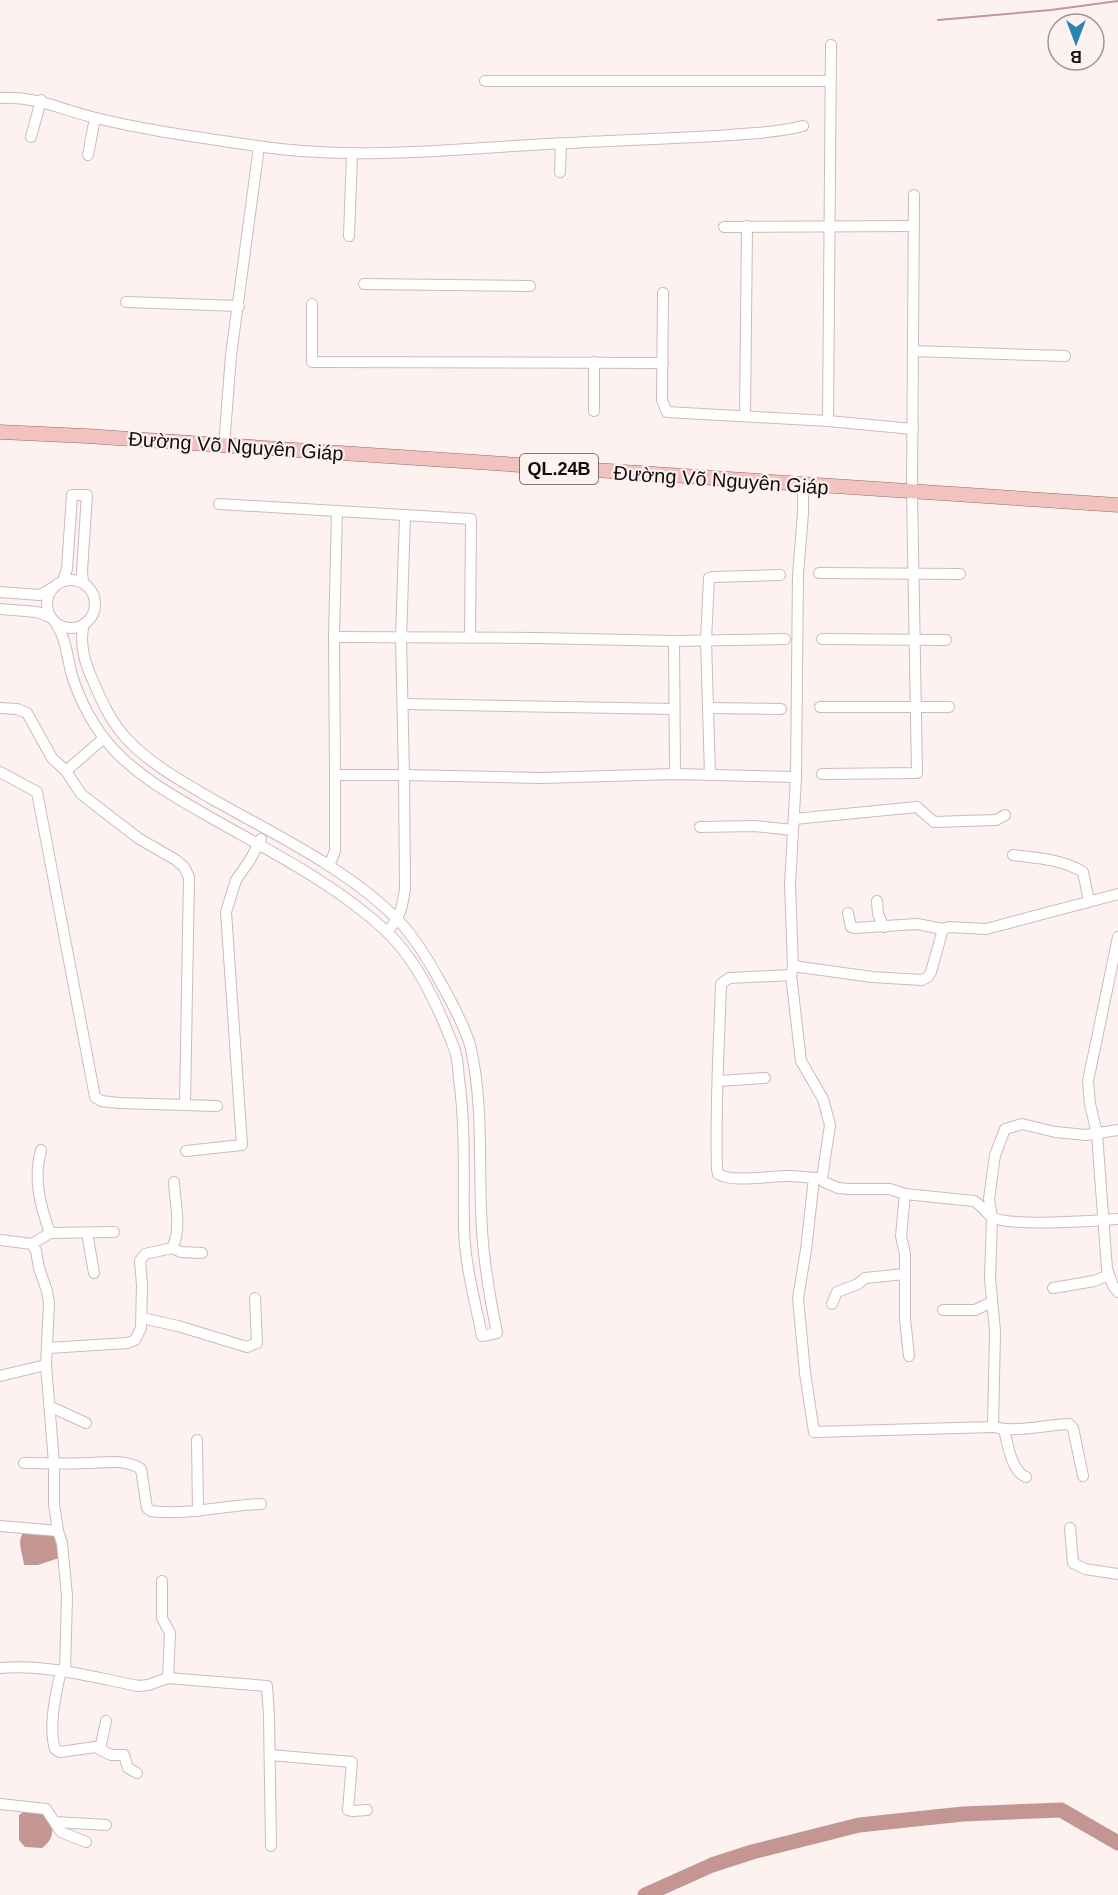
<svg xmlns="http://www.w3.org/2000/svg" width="1118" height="1895" viewBox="0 0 1118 1895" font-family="Helvetica,sans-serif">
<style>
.water{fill:#c39691}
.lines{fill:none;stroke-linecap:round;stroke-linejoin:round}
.stream{stroke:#c39691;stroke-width:2}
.river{stroke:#c39691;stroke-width:15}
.minor-casing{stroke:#cabcba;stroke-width:12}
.major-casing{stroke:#9c6863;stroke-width:15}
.minor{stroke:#fff;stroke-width:10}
.major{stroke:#f1c2be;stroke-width:14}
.labels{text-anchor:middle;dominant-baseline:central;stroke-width:4.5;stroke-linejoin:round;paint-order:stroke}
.shield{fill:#fef2f1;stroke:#585251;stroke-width:1.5}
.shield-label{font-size:18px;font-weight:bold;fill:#110d0c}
.street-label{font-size:20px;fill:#110d0c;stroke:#fef2f1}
</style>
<rect width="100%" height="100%" fill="#fef2f1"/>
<g class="water">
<path d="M 24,1531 L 54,1532 L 62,1557 L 38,1565 L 24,1565 C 23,1553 16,1542 24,1531 Z"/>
<path d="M 25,1811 L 45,1814 C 54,1827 56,1837 42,1848 L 25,1847 L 19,1840 L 19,1815 Z"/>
</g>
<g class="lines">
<polyline class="stream" points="938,20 1051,10 1118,1"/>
<polyline class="river" points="645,1895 712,1865 752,1852 859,1825 963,1814 1061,1810 1118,1843"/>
<g class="minor-casing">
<g id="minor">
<polyline points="485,81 830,81"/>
<path d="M 0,98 C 39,96 61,110 96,118 C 149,131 204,138 257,146 C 360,162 465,147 569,143 C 617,140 665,139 714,136 C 744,134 774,133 803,126"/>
<polyline points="31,137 41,100"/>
<polyline points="88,155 95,118"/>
<polyline points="560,172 561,143"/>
<polyline points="724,227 914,226"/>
<polyline points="349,236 352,154"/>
<polyline points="364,284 530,286"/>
<polyline points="663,293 662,400 667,412 828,421 913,429"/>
<polyline points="126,302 239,306"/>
<polyline points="312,304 312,362 663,363"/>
<polyline points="913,351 1065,356"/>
<polyline points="594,362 594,411"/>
<polyline points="745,416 747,226"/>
<polyline points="828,421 831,45"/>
<polyline points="224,446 231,355 259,147"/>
<path d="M 803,485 L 803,513 L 798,575 L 796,777 L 790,884 L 793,966 L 791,975 L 801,1061 L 823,1099 L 830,1125 L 822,1178 L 824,1182 L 838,1188 L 849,1189 L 890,1189 L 905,1194 L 974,1201 C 981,1205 985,1212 992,1217 C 1008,1227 1096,1221 1118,1219"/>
<polyline points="219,504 337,511 334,637 335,775 404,775 401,638 405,516"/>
<polyline points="337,511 471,519 470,637"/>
<polyline points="819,573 960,574"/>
<circle cx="71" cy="604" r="24"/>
<polyline points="63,581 67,569 72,495 87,495 82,571 83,583"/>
<polyline points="0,592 40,595 52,588"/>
<polyline points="0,609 37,612 50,617"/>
<path d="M 57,625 C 66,640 67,655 71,672 C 79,700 95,730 115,751 C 143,780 180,800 215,820 C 273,853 337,885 386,931 C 418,961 439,1008 454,1048 C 458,1058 458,1069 459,1079 C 466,1129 463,1179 464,1229 C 465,1265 475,1301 482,1336 L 497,1333 C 490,1299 484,1264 482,1230 C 478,1170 484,1108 471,1049 C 467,1030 451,1001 441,983 C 429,961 415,938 398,920 C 348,869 274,834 212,799 C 183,782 150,764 127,739 C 111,722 102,702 93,681 C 85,664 79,642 84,624"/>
<polyline points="334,637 537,638 674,641 785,639"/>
<polyline points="822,639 946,640"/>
<polyline points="674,641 675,774"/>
<polyline points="404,704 674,709"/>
<polyline points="820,707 949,707"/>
<polyline points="0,708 17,709 27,713 52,758 66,771 81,794 138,838 176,860 184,867 189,877 185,1104"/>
<polyline points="708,708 781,709"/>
<polyline points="66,771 104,738"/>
<polyline points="0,772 37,792 95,1097 101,1101 119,1103 217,1106"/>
<polyline points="822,774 917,773 912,492 914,195"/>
<polyline points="710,775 706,640 709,578 714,577 780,575"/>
<polyline points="794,819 917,807 934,822 996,820 1005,815"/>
<polyline points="700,827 754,826 793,830"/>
<path d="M 1013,855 C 1037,858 1062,859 1083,872 L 1089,901"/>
<polyline points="329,866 335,851 335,775"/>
<polyline points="877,901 878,914 884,927"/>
<polyline points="848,913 851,927 855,928 917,924 943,929"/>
<path d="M 387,932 C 400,917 402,909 405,889 L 404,775 L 541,778 L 675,774 L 796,777"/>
<polyline points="1118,937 1088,1081 1090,1104 1097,1134 1107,1269 1113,1286 1118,1292"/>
<polyline points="793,966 872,977 922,980 928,977 931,972 943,929 949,927 986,929 1118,894"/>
<path d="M 791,975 L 729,978 L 721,984 C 719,1046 715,1108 717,1170 L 718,1174 C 732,1183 770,1176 787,1176 C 798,1176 809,1178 820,1178"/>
<polyline points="719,1081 765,1078"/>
<path d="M 41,1150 C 33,1179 40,1205 50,1233"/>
<polyline points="186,1151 242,1145 226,912 236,880 250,860 261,839"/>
<path d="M 814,1178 L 806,1250 L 798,1298 L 805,1373 L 814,1432 L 993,1427 C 1017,1433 1044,1425 1069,1424 L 1073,1428 L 1083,1476"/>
<polyline points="905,1194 901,1236 905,1254 905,1319 909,1356"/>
<polyline points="87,1233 94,1273"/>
<polyline points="0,1240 32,1244 50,1233 114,1232"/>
<polyline points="32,1244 36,1251 39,1268 47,1291 49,1303 46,1365 54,1463 54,1504 58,1531 62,1543 67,1596 65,1671"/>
<polyline points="172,1248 181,1252 202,1253"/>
<polyline points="1053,1288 1094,1281 1109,1275"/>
<polyline points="832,1304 837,1292 858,1284 865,1278 905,1274"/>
<polyline points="943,1310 975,1310 992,1302"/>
<polyline points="142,1318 178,1326 247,1347 257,1343 255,1298"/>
<path d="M 48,1348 L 128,1343 L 135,1340 L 141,1328 L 142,1285 L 140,1261 L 145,1254 L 172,1248 C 182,1229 175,1203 174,1182"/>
<polyline points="0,1376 46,1365"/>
<polyline points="51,1407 86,1423"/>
<polyline points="993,1427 995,1331 990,1278 992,1217 989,1199 995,1155 1005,1129 1022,1124 1055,1132 1086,1135 1118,1130"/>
<path d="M 1004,1430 C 1008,1444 1011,1471 1026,1477"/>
<polyline points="197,1440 198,1511"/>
<path d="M 24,1463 C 44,1463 65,1464 85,1463 C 104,1463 124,1458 141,1469 L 147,1508 L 151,1511 C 187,1516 224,1505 261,1504"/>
<polyline points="0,1526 58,1531"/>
<polyline points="1070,1528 1073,1563 1085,1569 1118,1574"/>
<polyline points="162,1581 162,1618 170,1633 168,1678"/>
<path d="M 0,1668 C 46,1664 93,1677 138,1686 L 148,1685 L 168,1678 L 267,1686 L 269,1716 L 271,1846"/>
<path d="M 61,1670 C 56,1693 48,1727 55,1749 L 60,1752 L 95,1747 L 111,1755 L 124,1755 L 128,1768 L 137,1773"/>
<polyline points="100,1749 106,1721"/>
<polyline points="270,1755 352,1762 348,1810 353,1811 367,1810"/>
<polyline points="0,1804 46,1809 61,1832 86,1842"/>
<polyline points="55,1822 106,1825"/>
</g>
</g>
<g class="major-casing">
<polyline id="major" points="0,432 86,436 1118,505"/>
</g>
<use href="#minor" class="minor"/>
<use href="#major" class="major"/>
</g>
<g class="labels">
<rect class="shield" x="520" y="454" width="78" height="30" rx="4.5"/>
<g class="shield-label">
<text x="559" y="469">QL.24B</text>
</g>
<g class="street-label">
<text transform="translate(236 446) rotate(4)">Đường Võ Nguyên Giáp</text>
<text transform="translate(721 480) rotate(4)">Đường Võ Nguyên Giáp</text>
</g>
</g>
<g transform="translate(1076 42) rotate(180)"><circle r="28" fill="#fef2f1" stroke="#9f9695" stroke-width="1.5"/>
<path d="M0-4.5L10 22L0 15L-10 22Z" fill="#2b85b3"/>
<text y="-9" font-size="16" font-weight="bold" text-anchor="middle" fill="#110d0c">B</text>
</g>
</svg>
